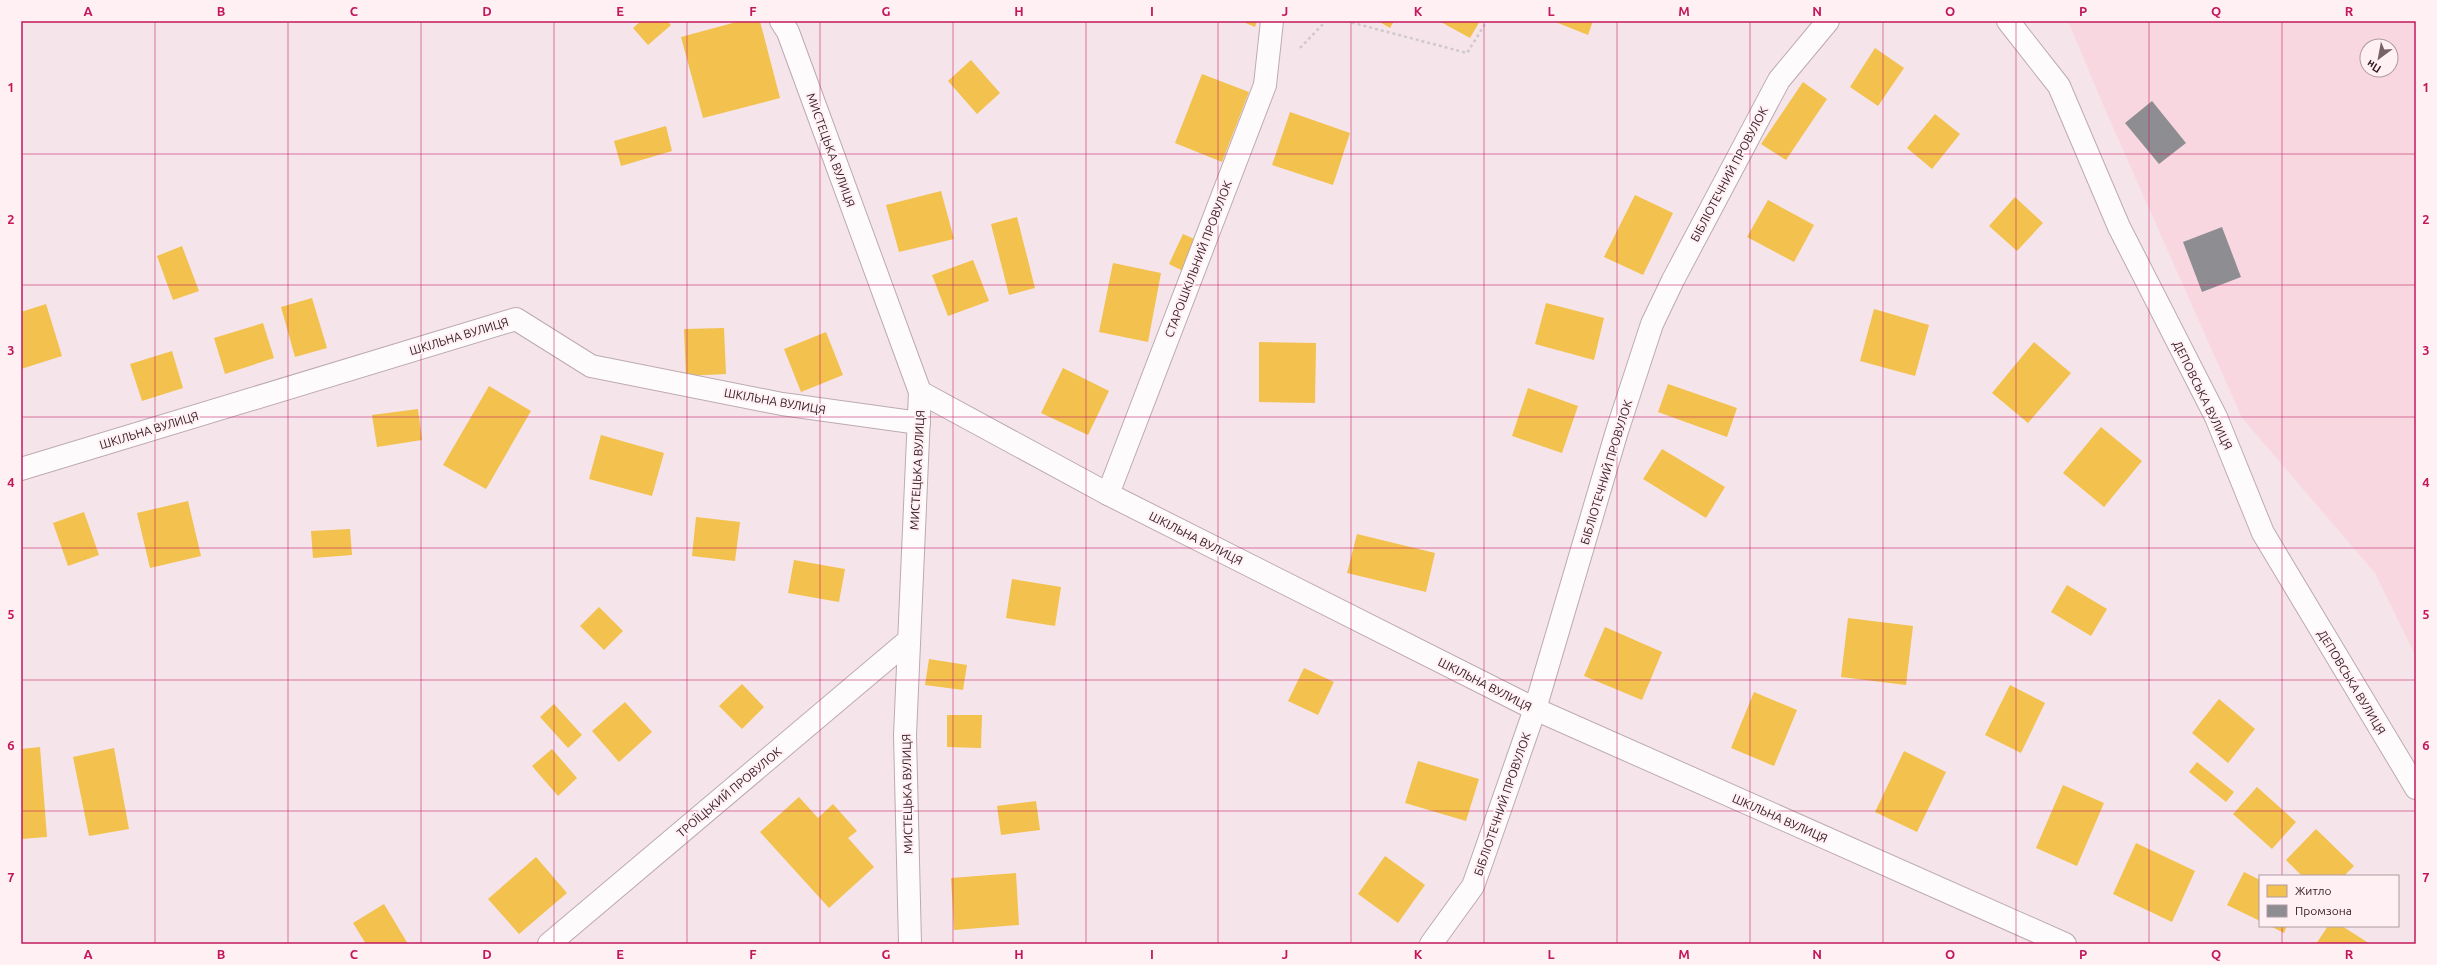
<svg xmlns="http://www.w3.org/2000/svg" width="2437" height="965" viewBox="0 0 2437 965" font-family="Ubuntu,sans-serif">
<style>
.built{fill:#f9d7e1;fill-rule:evenodd}
.homes{fill:#f2c14e}
.industry{fill:#8d8d92}
.lines{fill:none;stroke-linecap:round;stroke-linejoin:round}
.street-casing{stroke:#bdaab0;stroke-width:24}
.path{stroke:#d0c9cb;stroke-width:2.5;stroke-dasharray:3 3;stroke-linecap:butt}
.street{stroke:#fefbfc;stroke-width:22}
.grid{fill:none;stroke:#c2185b;stroke-width:1;stroke-opacity:0.55}
.labels{text-anchor:middle;dominant-baseline:central;stroke-width:4;stroke-linejoin:round;paint-order:stroke}
.street-label{font-size:12px;fill:#351b24;stroke:#fff0f4}
.neatline{fill:none;stroke:#c2185b;stroke-width:1.5}
.grid-label{font-size:13px;text-anchor:middle;font-weight:bold;fill:#c2185b}
</style>
<rect width="100%" height="100%" fill="#f5e5ea"/>
<path class="built" d="M 2068,21 L 2416,21 L 2416,657 L 2375,573 L 2242,418 L 2104,107 ZM 2367,46 L 2391,46 L 2391,70 L 2367,70 Z"/>
<g class="homes">
<polygon points="641,21 667,21 671,25 648,45 633,28"/>
<polygon points="740,21 760,21 780,98 703,118 681,37"/>
<polygon points="1241,21 1257,21 1255,27"/>
<polygon points="1378,21 1394,21 1390,28"/>
<polygon points="1439,21 1480,21 1470,38"/>
<polygon points="1553,21 1593,21 1588,35"/>
<polygon points="1875,48 1904,68 1878,106 1850,87"/>
<polygon points="971,60 1000,93 977,114 948,81"/>
<polygon points="1202,74 1249,92 1222,162 1175,143"/>
<polygon points="1803,82 1827,99 1786,160 1761,144"/>
<polygon points="1290,112 1350,133 1333,185 1272,165"/>
<polygon points="1935,114 1960,134 1932,169 1907,148"/>
<polygon points="666,126 672,151 621,166 614,141"/>
<polygon points="941,191 954,239 899,252 886,205"/>
<polygon points="1635,195 1673,213 1643,275 1604,257"/>
<polygon points="2015,197 2043,223 2017,251 1989,226"/>
<polygon points="1768,200 1814,225 1794,262 1747,237"/>
<polygon points="1017,217 1035,288 1009,295 991,224"/>
<polygon points="1183,234 1199,241 1185,272 1169,264"/>
<polygon points="182,246 199,291 173,300 157,256"/>
<polygon points="973,260 989,301 948,316 932,275"/>
<polygon points="1113,263 1161,273 1148,342 1099,332"/>
<polygon points="312,298 327,348 295,357 281,307"/>
<polygon points="1546,303 1604,318 1594,360 1535,344"/>
<polygon points="46,304 62,356 21,369 21,312"/>
<polygon points="1874,309 1929,325 1915,376 1860,361"/>
<polygon points="263,323 274,358 225,374 214,338"/>
<polygon points="724,328 726,374 686,376 684,329"/>
<polygon points="826,332 843,375 801,392 784,349"/>
<polygon points="1259,342 1316,343 1315,403 1259,402"/>
<polygon points="2034,342 2071,373 2028,423 1992,393"/>
<polygon points="172,351 183,388 142,401 130,364"/>
<polygon points="1063,368 1109,391 1088,435 1041,413"/>
<polygon points="1668,384 1737,408 1727,437 1658,412"/>
<polygon points="489,386 531,411 486,489 443,465"/>
<polygon points="1528,388 1578,406 1562,453 1512,436"/>
<polygon points="418,409 422,440 377,447 372,415"/>
<polygon points="2101,427 2142,461 2104,507 2063,473"/>
<polygon points="601,435 664,453 652,496 589,479"/>
<polygon points="1662,449 1725,487 1706,518 1643,479"/>
<polygon points="188,501 201,556 150,568 137,513"/>
<polygon points="84,512 99,555 68,566 53,523"/>
<polygon points="696,517 740,522 735,561 692,556"/>
<polygon points="350,529 352,555 313,558 311,531"/>
<polygon points="1357,534 1435,553 1426,592 1347,573"/>
<polygon points="794,560 845,569 839,602 788,593"/>
<polygon points="1012,579 1061,587 1055,626 1006,618"/>
<polygon points="2067,585 2107,609 2091,636 2051,612"/>
<polygon points="599,607 623,631 604,650 580,626"/>
<polygon points="1848,618 1913,626 1906,685 1841,677"/>
<polygon points="1605,627 1662,652 1642,700 1584,676"/>
<polygon points="929,659 967,665 963,690 925,685"/>
<polygon points="1304,668 1334,682 1318,715 1288,701"/>
<polygon points="742,684 764,707 742,729 719,706"/>
<polygon points="2010,685 2045,703 2021,753 1985,735"/>
<polygon points="1754,692 1797,710 1774,766 1731,748"/>
<polygon points="2219,699 2255,729 2228,763 2192,733"/>
<polygon points="625,702 652,732 619,762 592,731"/>
<polygon points="554,704 582,735 568,748 540,717"/>
<polygon points="947,715 982,715 981,748 947,747"/>
<polygon points="40,747 47,837 21,839 21,749"/>
<polygon points="114,748 129,829 89,836 73,757"/>
<polygon points="552,749 577,778 558,796 532,766"/>
<polygon points="1904,751 1946,772 1917,832 1875,812"/>
<polygon points="1418,761 1479,779 1466,821 1405,803"/>
<polygon points="2197,762 2234,792 2226,802 2189,772"/>
<polygon points="2063,785 2104,803 2077,866 2036,848"/>
<polygon points="2257,787 2296,822 2272,849 2233,814"/>
<polygon points="799,797 818,818 833,804 857,831 848,838 874,867 829,908 760,832"/>
<polygon points="1036,801 1040,830 1001,835 997,806"/>
<polygon points="2316,829 2354,866 2344,876 2302,876 2286,860"/>
<polygon points="2136,843 2195,871 2172,922 2113,894"/>
<polygon points="1385,856 1425,885 1398,923 1358,894"/>
<polygon points="536,857 567,893 519,934 488,899"/>
<polygon points="2244,872 2260,880 2260,921 2227,905"/>
<polygon points="1016,873 1019,925 954,930 951,878"/>
<polygon points="384,904 408,944 366,944 353,923"/>
<polygon points="2270,926 2287,926 2284,933"/>
<polygon points="2328,926 2342,926 2370,944 2316,944"/>
</g>
<g class="industry">
<polygon points="2152,101 2186,143 2159,164 2125,123"/>
<polygon points="2222,227 2241,277 2202,292 2183,242"/>
</g>
<g class="lines">
<g class="street-casing">
<g id="street">
<polyline points="781,21 788,32 920,392 905,735 910,944"/>
<polyline points="2008,21 2059,86 2119,227 2216,417 2263,533 2416,788"/>
<polyline points="920,392 1108,494 1535,709 2065,944"/>
<polyline points="21,469 516,319 591,366 782,404 919,423"/>
<polyline points="1108,494 1265,85 1272,21"/>
<polyline points="549,944 909,640"/>
<polyline points="1431,944 1473,886 1482,861 1535,709 1617,431 1652,324 1673,280 1779,80 1828,21"/>
</g>
</g>
<g class="path">
<polyline points="1346,21 1467,53 1487,21"/>
<polyline points="1300,48 1326,21"/>
</g>
<use href="#street" class="street"/>
</g>
<path class="grid" d="M 155,21 L 155,944M 288,21 L 288,944M 421,21 L 421,944M 554,21 L 554,944M 687,21 L 687,944M 820,21 L 820,944M 953,21 L 953,944M 1086,21 L 1086,944M 1218,21 L 1218,944M 1351,21 L 1351,944M 1484,21 L 1484,944M 1617,21 L 1617,944M 1750,21 L 1750,944M 1883,21 L 1883,944M 2016,21 L 2016,944M 2149,21 L 2149,944M 2282,21 L 2282,876M 21,154 L 2416,154M 21,285 L 2416,285M 21,417 L 2416,417M 21,548 L 2416,548M 21,680 L 2416,680M 21,811 L 2416,811M 2282,926 L 2282,944"/>
<g class="labels">
<g class="street-label">
<text transform="translate(831 150) rotate(70)">МИСТЕЦЬКА ВУЛИЦЯ</text>
<text transform="translate(1729 174) rotate(-62)">БІБЛІОТЕЧНИЙ ПРОВУЛОК</text>
<text transform="translate(1198 259) rotate(-69)">СТАРОШКІЛЬНИЙ ПРОВУЛОК</text>
<text transform="translate(459 336) rotate(-17)">ШКІЛЬНА ВУЛИЦЯ</text>
<text transform="translate(2203 395) rotate(64)">ДЕПОВСЬКА ВУЛИЦЯ</text>
<text transform="translate(775 401) rotate(10)">ШКІЛЬНА ВУЛИЦЯ</text>
<text transform="translate(149 430) rotate(-17)">ШКІЛЬНА ВУЛИЦЯ</text>
<text transform="translate(917 470) rotate(-87)">МИСТЕЦЬКА ВУЛИЦЯ</text>
<text transform="translate(1606 472) rotate(-73)">БІБЛІОТЕЧНИЙ ПРОВУЛОК</text>
<text transform="translate(1196 538) rotate(27)">ШКІЛЬНА ВУЛИЦЯ</text>
<text transform="translate(2352 682) rotate(59)">ДЕПОВСЬКА ВУЛИЦЯ</text>
<text transform="translate(1485 684) rotate(27)">ШКІЛЬНА ВУЛИЦЯ</text>
<text transform="translate(729 792) rotate(-40)">ТРОЇЦЬКИЙ ПРОВУЛОК</text>
<text transform="translate(907 794) rotate(-91)">МИСТЕЦЬКА ВУЛИЦЯ</text>
<text transform="translate(1502 804) rotate(-71)">БІБЛІОТЕЧНИЙ ПРОВУЛОК</text>
<text transform="translate(1780 818) rotate(24)">ШКІЛЬНА ВУЛИЦЯ</text>
</g>
</g>
<rect width="2437" height="965" fill="none" stroke="#fff0f4" stroke-width="44"/>
<rect x="2259" y="875" width="140" height="52" fill="#fff0f4" stroke="#ae9ba1"/>
<rect x="2267" y="885" width="20" height="12" fill="#f2c14e" stroke="#ae9ba1"/>
<text x="2295" y="895" font-size="12" fill="#351b24">Житло</text>
<rect x="2267" y="905" width="20" height="12" fill="#8d8d92" stroke="#ae9ba1"/>
<text x="2295" y="915" font-size="12" fill="#351b24">Промзона</text>
<g transform="translate(2379 58) rotate(212)"><circle r="19" fill="#fff0f4" stroke="#ae9ba1"/>
<path d="M0-3L7 15L0 10L-7 15Z" fill="#786269"/>
<text y="-6" font-size="11" font-weight="bold" text-anchor="middle" fill="#351b24">Пн</text>
</g>
<rect x="22" y="22" width="2393" height="921" class="neatline"/>
<g class="grid-label">
<text x="88" y="16">A</text>
<text x="221" y="16">B</text>
<text x="354" y="16">C</text>
<text x="487" y="16">D</text>
<text x="620" y="16">E</text>
<text x="753" y="16">F</text>
<text x="886" y="16">G</text>
<text x="1019" y="16">H</text>
<text x="1152" y="16">I</text>
<text x="1285" y="16">J</text>
<text x="1418" y="16">K</text>
<text x="1551" y="16">L</text>
<text x="1684" y="16">M</text>
<text x="1817" y="16">N</text>
<text x="1950" y="16">O</text>
<text x="2083" y="16">P</text>
<text x="2216" y="16">Q</text>
<text x="2349" y="16">R</text>
<text x="11" y="92">1</text>
<text x="2426" y="92">1</text>
<text x="11" y="224">2</text>
<text x="2426" y="224">2</text>
<text x="11" y="355">3</text>
<text x="2426" y="355">3</text>
<text x="11" y="487">4</text>
<text x="2426" y="487">4</text>
<text x="11" y="619">5</text>
<text x="2426" y="619">5</text>
<text x="11" y="750">6</text>
<text x="2426" y="750">6</text>
<text x="11" y="882">7</text>
<text x="2426" y="882">7</text>
<text x="88" y="959">A</text>
<text x="221" y="959">B</text>
<text x="354" y="959">C</text>
<text x="487" y="959">D</text>
<text x="620" y="959">E</text>
<text x="753" y="959">F</text>
<text x="886" y="959">G</text>
<text x="1019" y="959">H</text>
<text x="1152" y="959">I</text>
<text x="1285" y="959">J</text>
<text x="1418" y="959">K</text>
<text x="1551" y="959">L</text>
<text x="1684" y="959">M</text>
<text x="1817" y="959">N</text>
<text x="1950" y="959">O</text>
<text x="2083" y="959">P</text>
<text x="2216" y="959">Q</text>
<text x="2349" y="959">R</text>
</g>
</svg>
